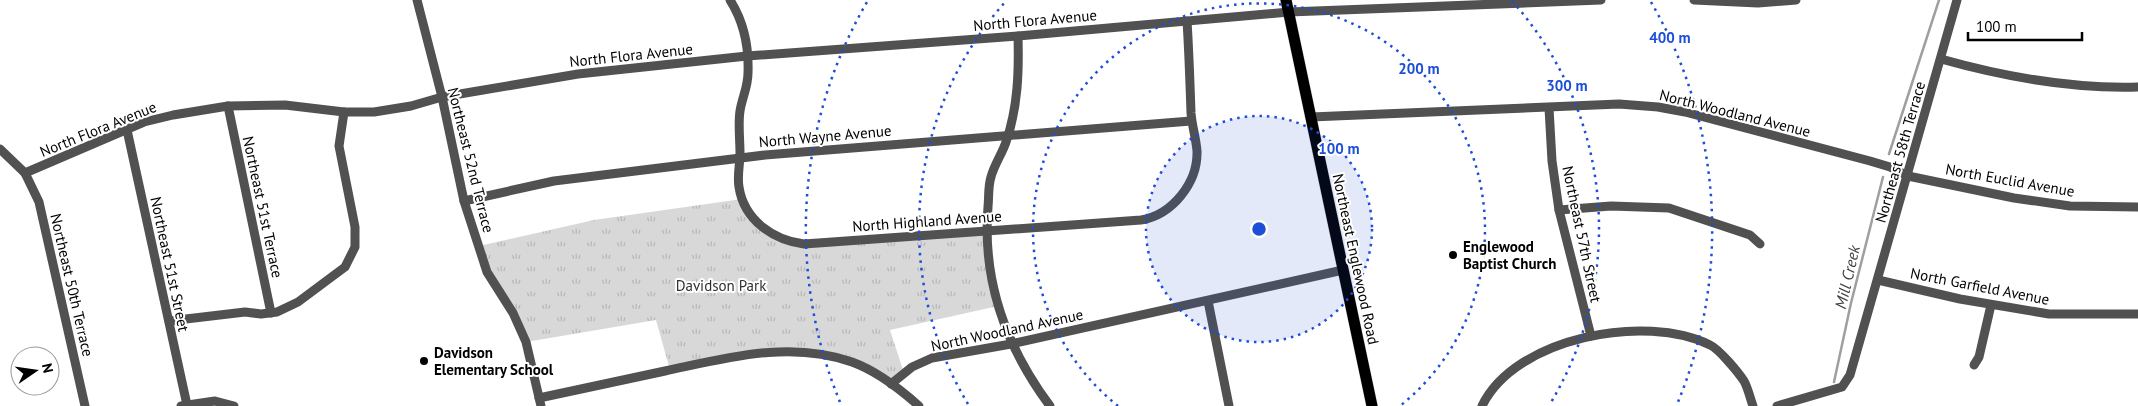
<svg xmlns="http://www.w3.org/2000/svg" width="2138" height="406" viewBox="0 0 2138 406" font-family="'PT Sans',sans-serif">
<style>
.park{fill:url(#park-tufts)}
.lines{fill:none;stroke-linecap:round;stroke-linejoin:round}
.stream{stroke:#9f9f9f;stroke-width:2.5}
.major-casing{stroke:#dbdbdb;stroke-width:12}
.minor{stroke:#515151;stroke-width:9}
.major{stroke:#000;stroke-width:11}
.ring{fill:none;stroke:#1d4ed8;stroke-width:2.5;stroke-dasharray:2.5 5}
.poi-dot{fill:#000;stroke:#fff;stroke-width:2}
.labels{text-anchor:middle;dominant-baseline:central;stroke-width:4;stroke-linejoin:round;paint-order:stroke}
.street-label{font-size:15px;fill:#000;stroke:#fff}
.poi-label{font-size:15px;font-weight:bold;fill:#000;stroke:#fff;text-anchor:start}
.park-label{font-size:15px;fill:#2f2f2f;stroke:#fff}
.water-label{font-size:16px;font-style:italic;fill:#404040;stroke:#fff}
.centre{fill:#1d4ed8;stroke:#fff;stroke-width:2.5}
.ring-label{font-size:15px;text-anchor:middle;font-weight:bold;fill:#1d4ed8;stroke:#fff;stroke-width:4;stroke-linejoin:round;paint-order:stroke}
</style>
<defs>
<pattern id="park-tufts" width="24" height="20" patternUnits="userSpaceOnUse" patternTransform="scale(1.25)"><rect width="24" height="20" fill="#d8d8d8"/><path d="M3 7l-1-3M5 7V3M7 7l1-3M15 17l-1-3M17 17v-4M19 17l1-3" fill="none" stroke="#b8b8b8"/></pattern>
</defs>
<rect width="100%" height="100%" fill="#fff"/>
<polygon class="park" points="742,199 752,217 784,240 823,243 987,231 998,306 890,330 904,373 891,384 831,357 766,352 670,370 656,320 526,342 479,246 594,220"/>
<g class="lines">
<g class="stream">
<polyline points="1889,154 1939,0"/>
<polyline points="1834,382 1851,303 1883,177"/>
</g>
<g class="major-casing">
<polyline id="major" points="1286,0 1372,406"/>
</g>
<g class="minor">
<polyline points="417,0 442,97 464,201 487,272 513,313 526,342 541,406"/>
<path d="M 730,0 C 744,22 749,47 748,73 C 748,87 742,98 740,111 C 738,124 740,140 740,153 C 740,165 737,176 739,187 C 744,220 773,240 804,244 L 1141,220 C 1172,215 1198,183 1197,151 C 1196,138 1192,126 1191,113 C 1190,83 1189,52 1187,21"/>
<polyline points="1694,0 1758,3 1796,0"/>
<path d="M 1018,36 C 1019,72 1018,107 1006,142 C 1002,154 994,165 991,177 C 988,186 989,197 988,207 C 982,282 1006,347 1050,406"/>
<path d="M 1941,59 C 2005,77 2071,89 2138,87"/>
<polyline points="228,106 271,313"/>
<polyline points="1549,108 1552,161 1559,210 1591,336"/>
<polyline points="1311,117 1619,104 1658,107 1685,112 1870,161 1890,167 1908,176 2014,198 2070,206 2138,207"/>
<polyline points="127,130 187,405"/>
<polyline points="0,149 25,173 39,202 85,406"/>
<polyline points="25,173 144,122 173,115 228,106 285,105 344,112 374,112 411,106 442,97 578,74 747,56 1018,36 1289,12 1601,0"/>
<polyline points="464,201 554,181 765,155 1191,121"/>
<polyline points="1559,210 1611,206 1669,208 1750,235 1760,244"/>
<polyline points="1878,280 1960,299 2049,314 2138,314"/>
<polyline points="1208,301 1229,406"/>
<polyline points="169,321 245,312 261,314 277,312 298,302 345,267 355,247 355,227 339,146 344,112"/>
<polyline points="1974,365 1979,357 1991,305"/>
<polyline points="891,384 912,367 932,358 1011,344 1343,270"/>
<path d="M 539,398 C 581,389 623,380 665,371 C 727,358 790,340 852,362 C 877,371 900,389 919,406"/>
<polyline points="181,406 215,401 234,406"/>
<path d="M 1482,406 C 1515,337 1646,313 1710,345 C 1719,349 1738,372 1744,381 C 1748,388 1750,398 1753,406"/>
<polyline points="1777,406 1842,387 1850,375 1957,0"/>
</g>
<use href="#major" class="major"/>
</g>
<circle cx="1259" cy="229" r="113" fill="#1d4ed8" fill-opacity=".12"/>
<g class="ring">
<circle cx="1259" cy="229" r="113"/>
<path d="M1118 406A226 226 0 1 1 1400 406"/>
<path d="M968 404A340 340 0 0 1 1006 1M1512 1A340 340 0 0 1 1550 404"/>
<path d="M840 402A453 453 0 0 1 867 2M1651 2A453 453 0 0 1 1678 402"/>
</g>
<g class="poi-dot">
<circle cx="1453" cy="255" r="5"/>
<circle cx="424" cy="361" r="5"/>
</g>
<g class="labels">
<g class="street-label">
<text transform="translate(1035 20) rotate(-5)">North Flora Avenue</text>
<text transform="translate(631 55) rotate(-6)">North Flora Avenue</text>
<text transform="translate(1735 113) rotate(14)">North Woodland Avenue</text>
<text transform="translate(98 129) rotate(-22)">North Flora Avenue</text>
<text transform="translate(825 136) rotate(-5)">North Wayne Avenue</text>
<text transform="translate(1900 152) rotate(-74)">Northeast 58th Terrace</text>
<text transform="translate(471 160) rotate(76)">Northeast 52nd Terrace</text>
<text transform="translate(2010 180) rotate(10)">North Euclid Avenue</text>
<text transform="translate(263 207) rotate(78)">Northeast 51st Terrace</text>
<text transform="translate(927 221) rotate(-4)">North Highland Avenue</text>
<text transform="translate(1582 234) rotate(78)">Northeast 57th Street</text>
<text transform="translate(1356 259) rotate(78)">Northeast Englewood Road</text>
<text transform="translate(170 264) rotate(78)">Northeast 51st Street</text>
<text transform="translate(72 285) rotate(77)">Northeast 50th Terrace</text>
<text transform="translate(1980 286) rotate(11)">North Garfield Avenue</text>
<text transform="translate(1007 330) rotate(-12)">North Woodland Avenue</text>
</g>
<g class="poi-label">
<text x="1463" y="246">Englewood<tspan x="1463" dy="17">Baptist Church</tspan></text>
<text x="434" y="352">Davidson<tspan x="434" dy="17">Elementary School</tspan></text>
</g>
<g class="park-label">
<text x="721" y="285">Davidson Park</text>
</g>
<g class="water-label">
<text transform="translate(1847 277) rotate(-77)">Mill Creek</text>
</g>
</g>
<circle cx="1259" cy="229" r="8" class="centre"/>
<g class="ring-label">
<text x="1670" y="43">400 m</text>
<text x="1419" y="74">200 m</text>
<text x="1567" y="91">300 m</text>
<text x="1339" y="154">100 m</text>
</g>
<g transform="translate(35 371) rotate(77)"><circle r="24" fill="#ffffff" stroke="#999999"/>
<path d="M0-4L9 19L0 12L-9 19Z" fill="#000000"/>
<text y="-8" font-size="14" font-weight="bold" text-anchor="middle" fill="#000000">N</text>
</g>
<path d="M1968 32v8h114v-8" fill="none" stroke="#000000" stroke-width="2.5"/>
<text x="1976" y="32" font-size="15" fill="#000000" stroke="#ffffff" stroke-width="4" paint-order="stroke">100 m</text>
</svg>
